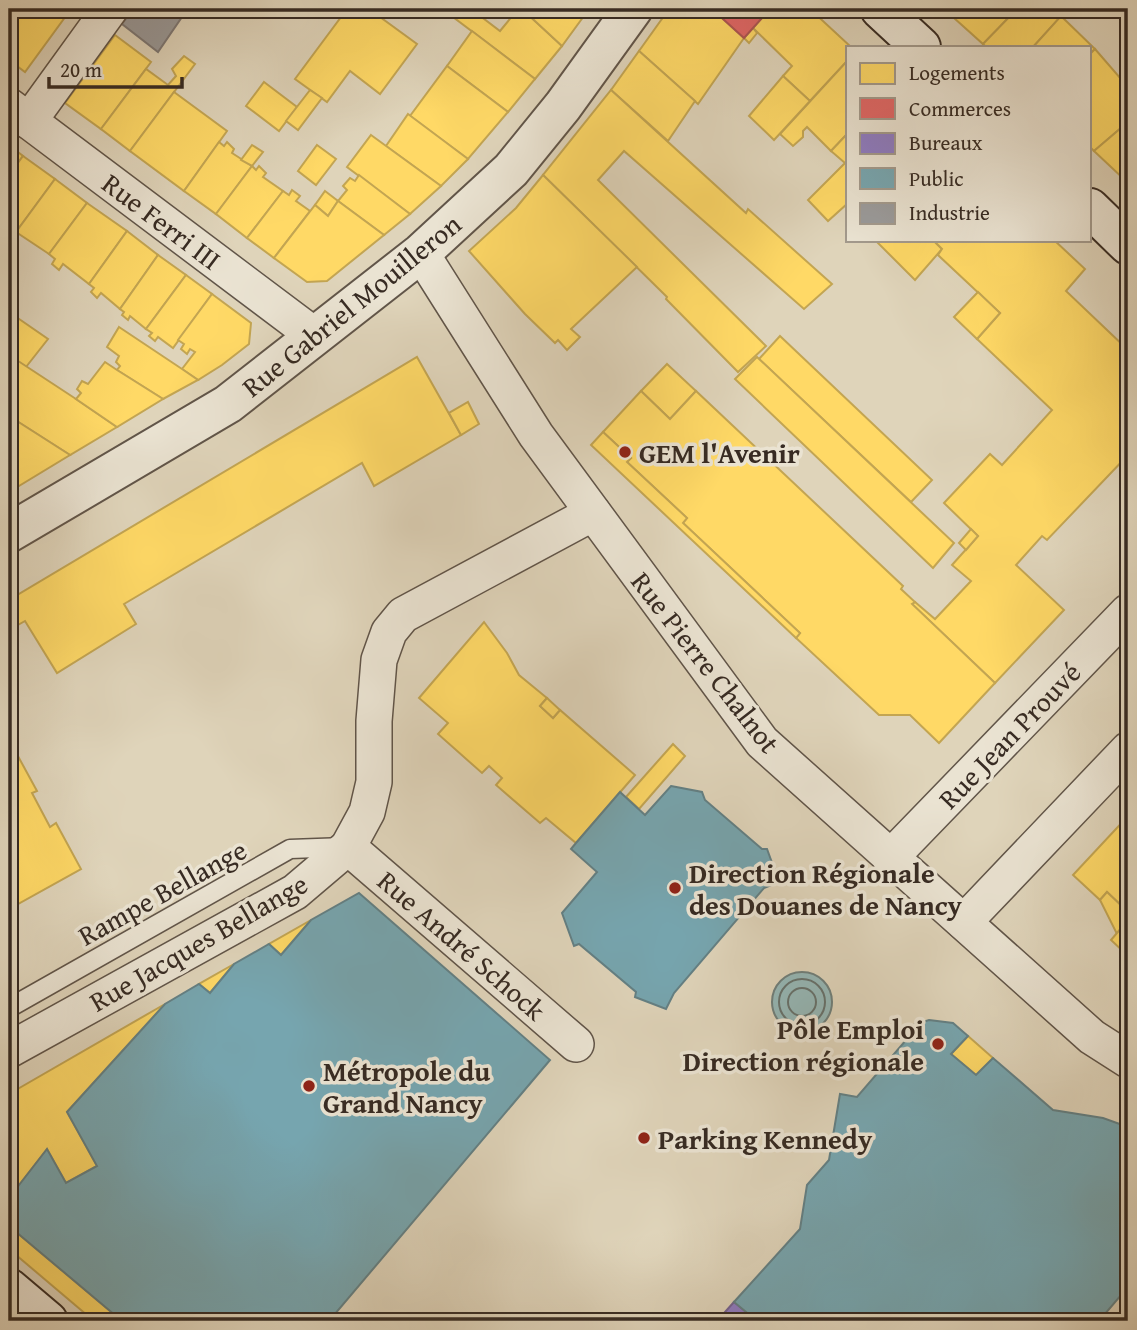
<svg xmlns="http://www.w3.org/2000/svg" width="1137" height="1330" viewBox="0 0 1137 1330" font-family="'Gentium Book Plus',serif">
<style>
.water{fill:#95b7b6;stroke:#6f7f7b;stroke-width:2}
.homes{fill:#ffd966;stroke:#c3a552;stroke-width:2}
.shops{fill:#e06666;stroke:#ad5452;stroke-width:2}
.offices{fill:#8e7cc3;stroke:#746493;stroke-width:2}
.public{fill:#76a5af;stroke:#638085;stroke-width:2}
.industry{fill:#999;stroke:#7c7876;stroke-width:2}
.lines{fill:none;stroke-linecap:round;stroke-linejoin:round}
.shore{stroke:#66716c;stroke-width:2}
.service-casing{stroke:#615549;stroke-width:21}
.minor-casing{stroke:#615549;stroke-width:38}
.tertiary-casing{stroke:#615549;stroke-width:42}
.secondary-casing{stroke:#372b23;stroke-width:42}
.service{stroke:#eae3d2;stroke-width:18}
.minor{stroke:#eae3d2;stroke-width:35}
.tertiary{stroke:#eae3d2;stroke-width:38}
.secondary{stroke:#eae3d2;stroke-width:38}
.poi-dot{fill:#8f2418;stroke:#eae3d2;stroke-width:2.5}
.labels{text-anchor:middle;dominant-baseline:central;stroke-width:7;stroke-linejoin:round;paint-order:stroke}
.street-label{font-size:28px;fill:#372b23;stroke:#eae3d2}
.poi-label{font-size:28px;font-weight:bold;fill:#372b23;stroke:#eae3d2;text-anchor:start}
</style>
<rect width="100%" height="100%" fill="#dfd4ba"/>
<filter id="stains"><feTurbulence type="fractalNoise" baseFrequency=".00286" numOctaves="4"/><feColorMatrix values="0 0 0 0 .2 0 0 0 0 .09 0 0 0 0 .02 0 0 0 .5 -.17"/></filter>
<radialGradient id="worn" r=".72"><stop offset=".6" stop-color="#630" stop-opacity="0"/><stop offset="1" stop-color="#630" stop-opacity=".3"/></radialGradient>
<circle class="water" cx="802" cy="1002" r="30"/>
<g class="homes">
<polygon points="9,9 20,9 9,25"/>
<polygon points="20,9 71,9 25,72 9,60 9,25"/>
<polygon points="347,9 369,9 417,44 380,94 350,71 327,102 295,79"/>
<polygon points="459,9 471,9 500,31 514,14 509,9 522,9 562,46 535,79 453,17"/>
<polygon points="522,9 589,9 562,46"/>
<polygon points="669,9 712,9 744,38 698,104 639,51"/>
<polygon points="770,9 810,9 851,47 848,47 848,60 810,101 783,76 792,66 753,28"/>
<polygon points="944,9 1017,9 983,44"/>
<polygon points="1017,9 1043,9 1046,11 1048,9 1068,9 1033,47 986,47 983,44"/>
<polygon points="1061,16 1095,49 1090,54 1090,47 1033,47"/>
<polygon points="753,28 757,33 749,43 744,38"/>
<polygon points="472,31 535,79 508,112 447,66"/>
<polygon points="115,35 151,62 101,129 65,103"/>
<polygon points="1095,49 1128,87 1128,122 1094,151 1090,147 1090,54"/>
<polygon points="639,51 695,101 668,141 611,90"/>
<polygon points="184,56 195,64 130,151 101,129 146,69 168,85 176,76 172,69"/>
<polygon points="848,60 848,133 831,151 807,127 803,131 803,137 793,146 780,134"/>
<polygon points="447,66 508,112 468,159 410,116"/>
<polygon points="783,76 810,101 774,140 749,116"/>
<polygon points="264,82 297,107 279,131 246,106"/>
<polygon points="310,90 322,98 298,130 286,121"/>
<polygon points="611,90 746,213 748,209 832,284 804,309 624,151 598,180 766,346 738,372 666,299 667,297 543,175"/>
<polygon points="174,92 227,131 184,191 130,151"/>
<polygon points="408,114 468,159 441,186 386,146"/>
<polygon points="1128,122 1128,183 1094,151"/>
<polygon points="848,133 848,203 828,221 808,200 845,163 831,151"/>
<polygon points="371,135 441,186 410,214 347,167"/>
<polygon points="219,142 224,146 227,142 234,149 232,153 252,166 216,214 184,191"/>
<polygon points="9,145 23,156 9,175"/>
<polygon points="252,145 263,152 252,166 241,160"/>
<polygon points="317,145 336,159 316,185 298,171"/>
<polygon points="23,156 55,179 16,232 9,226 9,175"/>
<polygon points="252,166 256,170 259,166 266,173 263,177 283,191 247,238 216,214"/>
<polygon points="359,175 410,214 384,235 338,201 347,190 343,186 350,178 355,181"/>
<polygon points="543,175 637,267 571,329 580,337 567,350 558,340 555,343 525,314 469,251 516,208"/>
<polygon points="55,179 87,203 49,254 16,232"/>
<polygon points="292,190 300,196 296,201 310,211 274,258 247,238 283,191 289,195"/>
<polygon points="325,191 338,201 328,216 315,205"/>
<polygon points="338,201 384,235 327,281 307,282 274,258 315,205 328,216"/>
<polygon points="87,203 127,231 89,284 63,264 59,270 52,264 55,259 49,254"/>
<polygon points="127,231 158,255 120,309 101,293 97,298 91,292 94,288 89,284"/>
<polygon points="879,240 933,240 942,249 915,280 877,242"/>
<polygon points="933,240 1054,240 1085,269 1066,291 1128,350 1128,455 1047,540 1042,536 1016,565 1064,610 995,683 912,604 915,602 935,619 971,581 952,565 978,536 944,503 990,454 1002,465 1052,410 977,339 1000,313 938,255 942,249"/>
<polygon points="158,255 186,275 146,329 130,316 128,320 122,315 124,312 120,309"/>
<polygon points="186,275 212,294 173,348 158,337 155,341 149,336 152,333 146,329"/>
<polygon points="978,292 1000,313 977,339 954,317"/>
<polygon points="212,294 251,323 249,344 222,365 198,380 182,369 195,352 190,349 187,354 181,349 184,344 178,340"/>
<polygon points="9,312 48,339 26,367 9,355"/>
<polygon points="119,327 182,369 198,380 163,399 117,370 120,366 116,362 119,356 107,347"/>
<polygon points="780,336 932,480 911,502 759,359"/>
<polygon points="9,355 76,399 117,427 70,455 9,416"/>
<polygon points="417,357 461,435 374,486 362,463 124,604 136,624 57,673 25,621 9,630 9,592 12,598"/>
<polygon points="757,357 954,543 933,568 735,379"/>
<polygon points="105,362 117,370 163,399 117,427 76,399 81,393 77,389 82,381 88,384"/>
<polygon points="667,364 696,391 670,419 641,391"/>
<polygon points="641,391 670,419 696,391 903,586 901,589 915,602 912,604 995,683 939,743 910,715 879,715 796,638 800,633 683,523 687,518 627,462 631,458 603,432"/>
<polygon points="468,402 479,424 461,435 449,413"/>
<polygon points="9,416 70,455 9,492"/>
<polygon points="603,432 631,458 627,462 687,518 683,523 800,633 796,638 591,445"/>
<polygon points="971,529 978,536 966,550 959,543"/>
<polygon points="484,622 507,653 519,675 547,698 540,706 553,718 560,710 635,775 576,843 546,818 540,823 496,785 502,778 489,766 482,773 438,734 448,723 419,698"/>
<polygon points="547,698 560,710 553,718 540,706"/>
<polygon points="673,744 685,756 639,809 626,797"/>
<polygon points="13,747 37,791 32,793 50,827 56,823 81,869 9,909 9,750"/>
<polygon points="1128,816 1128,912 1107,892 1100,900 1073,875"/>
<polygon points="1107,892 1128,912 1128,920 1117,934 1100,900"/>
<polygon points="311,920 281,955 269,944"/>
<polygon points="1128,920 1128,956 1111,940"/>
<polygon points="234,964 210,993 199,984"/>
<polygon points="165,1004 67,1112 97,1166 66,1183 47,1149 9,1198 9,1094"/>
<polygon points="968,1036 993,1058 976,1075 951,1054"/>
<polygon points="9,1226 122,1321 94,1321 9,1249"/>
</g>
<polygon class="shops" points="712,9 770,9 744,38"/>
<polygon class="offices" points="734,1302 757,1321 717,1321"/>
<g class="public">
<polygon points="671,786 702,792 705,800 762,849 767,849 779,882 764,888 674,993 666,1009 635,997 636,992 579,944 574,946 562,913 597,872 571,849 576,843 620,792 645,815"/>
<polygon points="359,893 550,1060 329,1321 122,1321 9,1226 9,1198 47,1149 66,1183 97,1166 67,1112 165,1004 199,984 210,993 234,964 269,944 281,955 311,920"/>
<polygon points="929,1020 953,1023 968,1036 951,1054 976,1075 993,1058 1053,1110 1103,1118 1128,1127 1128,1287 1099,1321 757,1321 734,1302 800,1229 807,1185 829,1160 840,1094 857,1097 907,1039 904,1028"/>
</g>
<polygon class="industry" points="133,9 176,9 184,14 158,52 122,24"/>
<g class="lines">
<g class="shore">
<circle cx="802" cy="1002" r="23"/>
<circle cx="802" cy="1002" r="14"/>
</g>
<g class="service-casing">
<polyline id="service" points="9,1008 290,849 345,847"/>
</g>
<g class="minor-casing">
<g id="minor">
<polyline points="9,106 315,336"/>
<polyline points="29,121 110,9"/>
<polyline points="421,253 536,435 762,742 1092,1037 1128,1060"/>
<polyline points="348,847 576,1044"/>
<polyline points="890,858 1128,612"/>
<polyline points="964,922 1128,750"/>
<polyline points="9,1050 295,892 348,847 367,812 374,782 374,721 379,660 389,632 403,615 593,513"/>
</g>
</g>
<g class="tertiary-casing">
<polyline id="tertiary" points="9,533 228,404 421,253 511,170 563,106 633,9"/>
</g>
<g class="secondary-casing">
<g id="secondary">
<polyline points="880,9 921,47"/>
<polyline points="1090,208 1128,245"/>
<polyline points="9,1288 48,1321"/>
</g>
</g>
<use href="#service" class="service"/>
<use href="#minor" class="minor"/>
<use href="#tertiary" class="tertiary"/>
<use href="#secondary" class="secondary"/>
</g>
<g class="poi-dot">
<circle cx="625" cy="452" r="7"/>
<circle cx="675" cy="888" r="7"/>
<circle cx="938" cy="1044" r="7"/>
<circle cx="309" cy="1086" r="7"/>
<circle cx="644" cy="1138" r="7"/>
</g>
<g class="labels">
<g class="street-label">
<text transform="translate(162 221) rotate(37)">Rue Ferri III</text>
<text transform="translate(351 305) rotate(-39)">Rue Gabriel Mouilleron</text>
<text transform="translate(706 662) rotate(52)">Rue Pierre Chalnot</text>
<text transform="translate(1009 735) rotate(-46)">Rue Jean Prouvé</text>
<text transform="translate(162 892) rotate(-29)">Rampe Bellange</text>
<text transform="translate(198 942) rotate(-30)">Rue Jacques Bellange</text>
<text transform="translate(462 945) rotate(41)">Rue André Schock</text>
</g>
<g class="poi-label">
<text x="639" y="452">GEM l'Avenir</text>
<text x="689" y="872">Direction Régionale<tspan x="689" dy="32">des Douanes de Nancy</tspan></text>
<text x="924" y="1028" text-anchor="end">Pôle Emploi<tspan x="924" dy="32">Direction régionale</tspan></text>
<text x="323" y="1070">Métropole du<tspan x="323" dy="32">Grand Nancy</tspan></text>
<text x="658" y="1138">Parking Kennedy</text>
</g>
</g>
<rect width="1137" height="1330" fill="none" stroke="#dfd4ba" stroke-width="35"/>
<rect x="10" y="10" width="1116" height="1309" fill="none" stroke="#372b23" stroke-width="3.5"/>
<rect x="18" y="18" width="1102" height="1295" fill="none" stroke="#372b23" stroke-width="2"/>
<rect x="846" y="46" width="245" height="196" fill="#eae3d2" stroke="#a2998c" stroke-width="2"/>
<rect x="860" y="63" width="35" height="21" fill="#ffd966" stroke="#a2998c" stroke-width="2"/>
<text x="909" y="80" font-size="21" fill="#372b23">Logements</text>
<rect x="860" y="98" width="35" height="21" fill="#e06666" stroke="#a2998c" stroke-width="2"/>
<text x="909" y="116" font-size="21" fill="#372b23">Commerces</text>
<rect x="860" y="133" width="35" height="21" fill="#8e7cc3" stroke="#a2998c" stroke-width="2"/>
<text x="909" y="150" font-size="21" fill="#372b23">Bureaux</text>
<rect x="860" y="168" width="35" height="21" fill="#76a5af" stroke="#a2998c" stroke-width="2"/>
<text x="909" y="186" font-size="21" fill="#372b23">Public</text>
<rect x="860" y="203" width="35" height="21" fill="#999999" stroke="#a2998c" stroke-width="2"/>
<text x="909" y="220" font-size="21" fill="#372b23">Industrie</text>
<path d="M49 77v10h133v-10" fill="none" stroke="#372b23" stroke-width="3.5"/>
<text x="60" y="77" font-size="21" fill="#372b23" stroke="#eae3d2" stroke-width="5" paint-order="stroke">20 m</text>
<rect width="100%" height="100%" filter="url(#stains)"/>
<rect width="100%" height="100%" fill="url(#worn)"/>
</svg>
